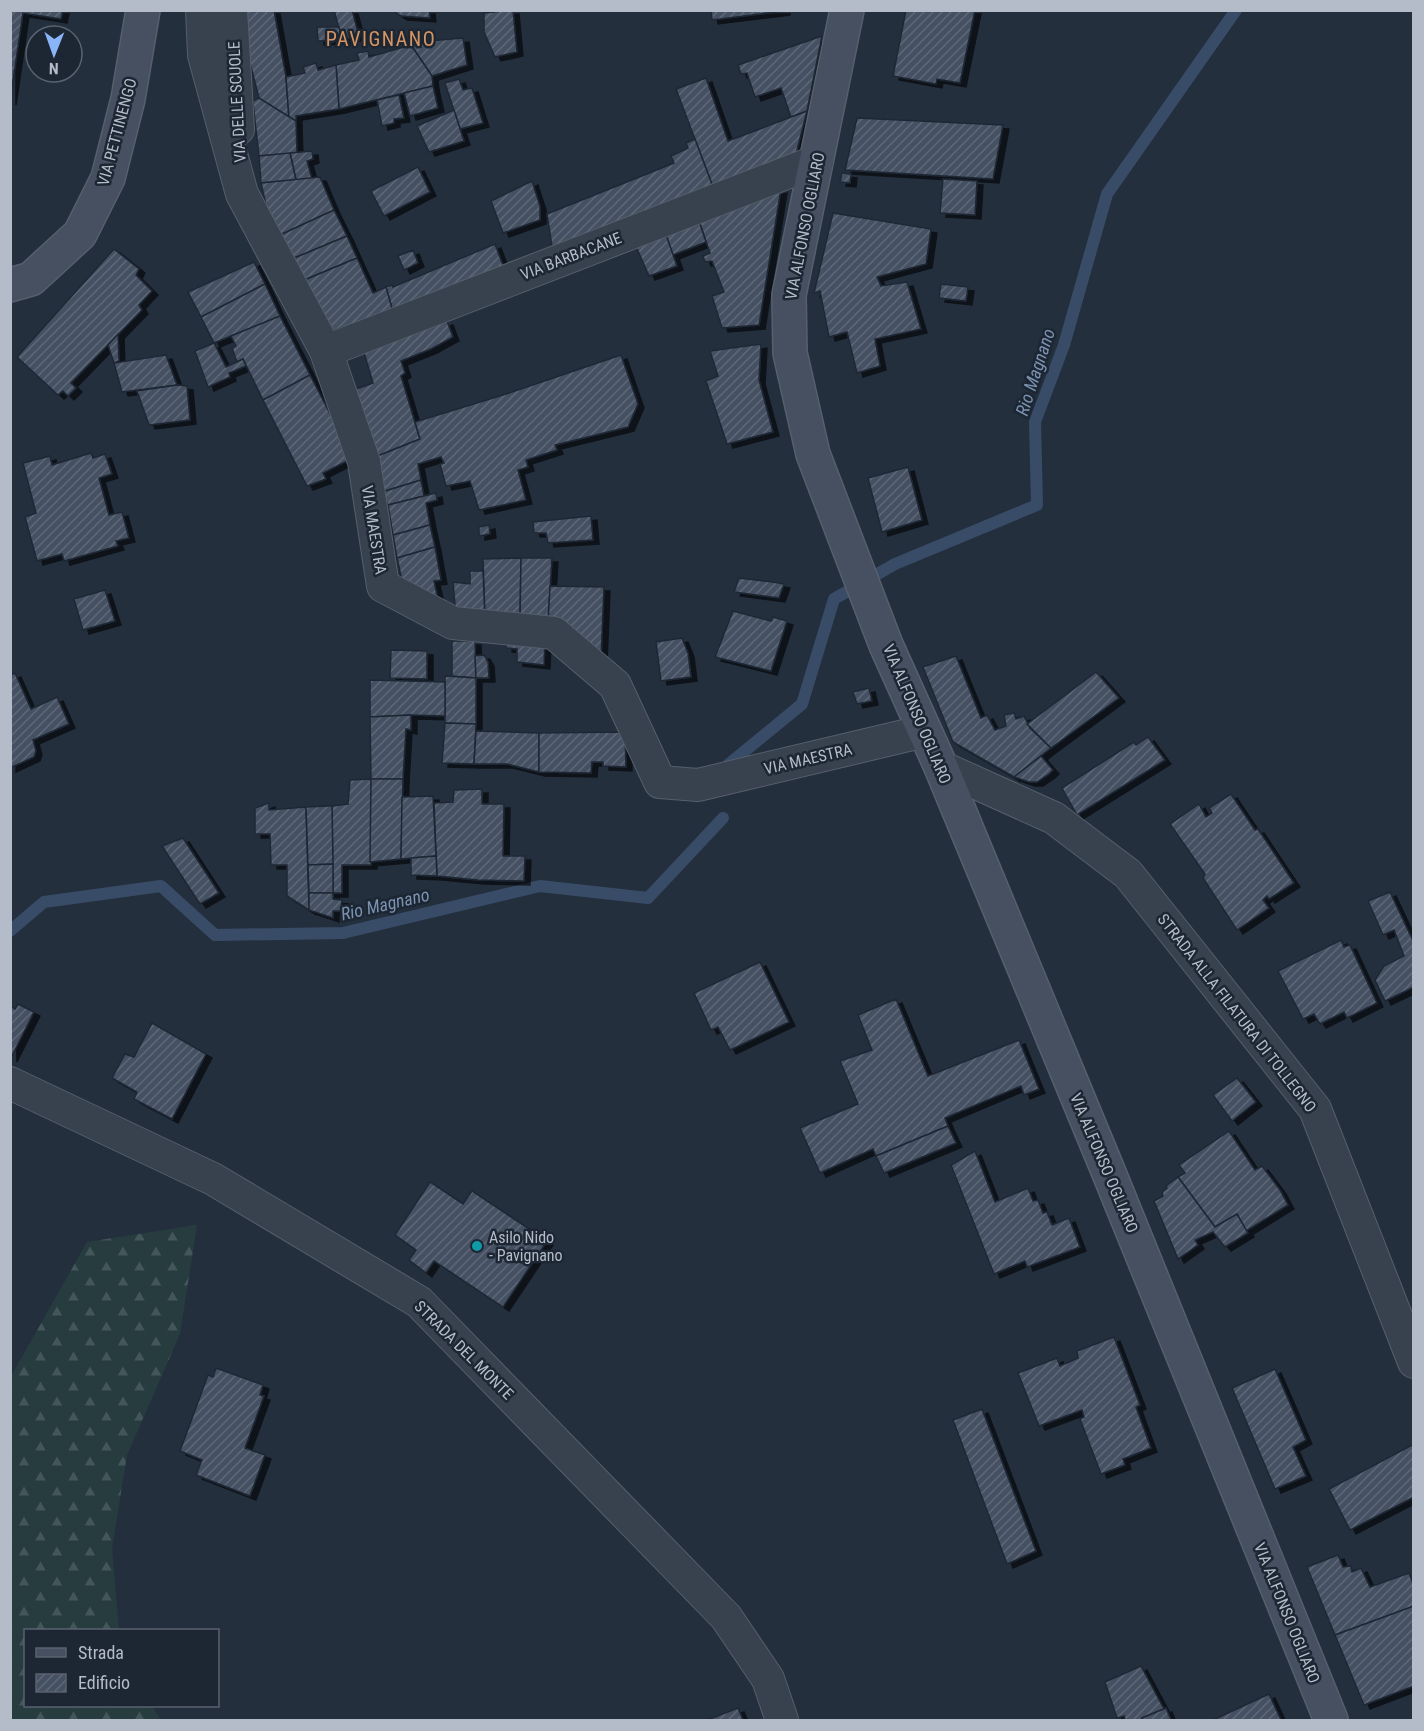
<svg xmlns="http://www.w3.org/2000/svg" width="1424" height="1731" viewBox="0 0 1424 1731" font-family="'Roboto Condensed',sans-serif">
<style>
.forest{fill:url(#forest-firs)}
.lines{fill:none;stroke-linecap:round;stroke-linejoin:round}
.stream{stroke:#394c67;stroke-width:12}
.building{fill:url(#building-hatch);stroke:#1f2835;stroke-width:1.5;filter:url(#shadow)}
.street-casing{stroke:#565f6c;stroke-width:34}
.secondary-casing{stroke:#565f6c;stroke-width:36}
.street{stroke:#38414e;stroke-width:32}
.secondary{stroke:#465061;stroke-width:33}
.culture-dot{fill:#0f9aa8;stroke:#1d2633;stroke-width:2}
.labels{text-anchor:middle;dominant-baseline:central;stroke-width:5;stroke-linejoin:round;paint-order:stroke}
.street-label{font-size:16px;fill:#b4bcc9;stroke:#1d2633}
.poi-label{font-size:16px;fill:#b4bcc9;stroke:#1d2633;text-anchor:start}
.water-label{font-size:18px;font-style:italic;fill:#7c92b1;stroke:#1d2633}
.quarter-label{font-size:20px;letter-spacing:1.5px;fill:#d59563;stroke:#1d2633}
</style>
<defs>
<pattern id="forest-firs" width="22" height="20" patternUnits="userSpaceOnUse" patternTransform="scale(1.5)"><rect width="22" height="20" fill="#263c3f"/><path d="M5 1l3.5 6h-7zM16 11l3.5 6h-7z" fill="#435659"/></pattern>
<pattern id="building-hatch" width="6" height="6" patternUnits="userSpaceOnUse" patternTransform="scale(1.5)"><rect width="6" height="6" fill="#455162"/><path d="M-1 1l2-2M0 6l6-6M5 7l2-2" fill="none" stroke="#5d6877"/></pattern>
<filter id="shadow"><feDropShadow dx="6" dy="4" stdDeviation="0" flood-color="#0009"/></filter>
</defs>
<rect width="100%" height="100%" fill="#242f3e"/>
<polygon class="forest" points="197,1225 180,1334 127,1455 112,1549 119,1630 26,1630 26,1706 152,1706 161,1720 11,1720 11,1374 13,1373 87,1242"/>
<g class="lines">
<g class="stream">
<polyline points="728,765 802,704 834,599 895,564 1037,505 1035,422 1064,345 1107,194 1236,10"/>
<polyline points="10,931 44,902 161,886 215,935 343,933 540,886 648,898 723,818"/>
</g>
</g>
<g class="building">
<polygon points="10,10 63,10 61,19 23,13 10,101"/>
<polygon points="246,10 274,10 286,77 289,118 259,98 248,55"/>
<polygon points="334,10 352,10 359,36 342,40"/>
<polygon points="392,10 429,10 430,18 401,16"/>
<polygon points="513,10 517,52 495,57 484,32 484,13"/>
<polygon points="711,10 784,10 784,11 712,20"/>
<polygon points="906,10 975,10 960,83 937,79 936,84 893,76"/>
<polygon points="317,27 339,27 342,40 318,41"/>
<polygon points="822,36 807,111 791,117 781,88 755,97 747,73 741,74 738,65"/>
<polygon points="463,38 467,65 432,76 411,45 428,41"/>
<polygon points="411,45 432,76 433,86 339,109 336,65 359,60 357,53 368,51 369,57"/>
<polygon points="316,63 318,70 336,65 339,109 296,116 296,121 289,118 286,77 305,73 303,67"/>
<polygon points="706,78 728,141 807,111 795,158 713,187 676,89"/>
<polygon points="459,79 463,90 472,88 483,123 460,129 445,83"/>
<polygon points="433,86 438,108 410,116 404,93"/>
<polygon points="399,95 404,118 394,119 394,123 382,126 377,100"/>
<polygon points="259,98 296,121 297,153 259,156 253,103 253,101"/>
<polygon points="454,110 464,141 429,152 417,126"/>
<polygon points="857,118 1003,125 993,179 845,170"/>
<polygon points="695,139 713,187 553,253 547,214 674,163 671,156 688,148 686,143"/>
<polygon points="312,151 313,159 307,161 312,179 296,180 290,153"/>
<polygon points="290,153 296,180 261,183 259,156"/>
<polygon points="418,167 430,192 384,216 371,191"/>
<polygon points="842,173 851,174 850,183 840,182"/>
<polygon points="320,177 334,210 280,235 266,205 261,183"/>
<polygon points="943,179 977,181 975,215 940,213"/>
<polygon points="532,181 540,206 540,220 503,233 491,201"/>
<polygon points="781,189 759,325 722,328 712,296 724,292 712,261 705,262 703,256 710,253 697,215"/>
<polygon points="334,210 347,236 292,259 280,235"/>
<polygon points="833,213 931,229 926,264 877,277 881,286 907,282 921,329 875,339 880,366 857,373 847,332 829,337 820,291 814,293"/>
<polygon points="697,215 706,242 673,255 664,229"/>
<polygon points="664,229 677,266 649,276 634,242"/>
<polygon points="347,236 357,258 302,281 292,259"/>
<polygon points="495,244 507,276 393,312 386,287 392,285 393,287"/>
<polygon points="114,249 139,269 136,275 152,291 139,305 142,310 71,383 76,388 68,396 63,391 58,395 17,357"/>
<polygon points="413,250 418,263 404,270 398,256"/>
<polygon points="357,258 373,293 386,287 395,319 366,329 363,320 358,322 359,326 346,331 343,327 326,334 302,281"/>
<polygon points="254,262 265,284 201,317 188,292"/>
<polygon points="265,284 280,316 214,343 201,317"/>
<polygon points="941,284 968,287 966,301 939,298"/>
<polygon points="280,316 310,375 263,400 243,359 237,362 232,348 236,346 231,336"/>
<polygon points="447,321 453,337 431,349 401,361 405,373 401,376 420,439 370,459 348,392 373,383 363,349"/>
<polygon points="118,334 119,361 114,363 108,345"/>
<polygon points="214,343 226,367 243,359 246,366 229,373 230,377 208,387 195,351"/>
<polygon points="761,344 759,380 773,432 727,444 706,381 718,376 710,351"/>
<polygon points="166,355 177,385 122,392 114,363"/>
<polygon points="621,355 638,404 628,427 555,445 557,450 526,460 528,467 518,470 526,500 479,510 470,481 446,486 440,464 444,463 441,457 418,464 421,480 382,492 370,459 420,439 415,422 506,394"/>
<polygon points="310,375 353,458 323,473 326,479 307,486 263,400"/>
<polygon points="177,385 187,386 190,420 149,425 137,391"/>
<polygon points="91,453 93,458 105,454 112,474 99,478 109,515 122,512 129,538 116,541 118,546 64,561 62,554 37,561 25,517 36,513 23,463 50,456 52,465"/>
<polygon points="908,467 922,520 882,532 868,478"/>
<polygon points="421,480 424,496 388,505 382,492"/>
<polygon points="436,493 437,500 426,503 430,525 393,535 388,505"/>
<polygon points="591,516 593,540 548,543 546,533 534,533 533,522"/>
<polygon points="430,525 435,547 397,558 393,535"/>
<polygon points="489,525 490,534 479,536 479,527"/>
<polygon points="435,547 441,580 434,581 438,599 404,590 397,558"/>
<polygon points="521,558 520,621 485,619 483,559"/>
<polygon points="521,558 552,558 548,623 520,621"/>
<polygon points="470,571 483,571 485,619 456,617 453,582 470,584"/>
<polygon points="739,578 773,582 784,584 779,598 734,592"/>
<polygon points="550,586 604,587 601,659 548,623"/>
<polygon points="105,590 115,621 83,630 74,599"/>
<polygon points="733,611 771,621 773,617 787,621 771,671 715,657"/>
<polygon points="507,636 545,640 544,665 517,662 517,649 506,648"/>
<polygon points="682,638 688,653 691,677 661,681 656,642"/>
<polygon points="452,641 475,641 476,678 452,676"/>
<polygon points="391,650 427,651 427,679 390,678"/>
<polygon points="484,655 488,662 489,678 476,678 475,656"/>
<polygon points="956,656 981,718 987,715 995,730 1006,726 1004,715 1014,713 1016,719 1024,716 1030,728 1051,748 1014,777 953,742 923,667"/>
<polygon points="1096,672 1119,698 1051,748 1027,724"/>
<polygon points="15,673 31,709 57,697 69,724 33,740 36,751 34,757 10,768 10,675"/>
<polygon points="445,676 476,678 476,724 445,723"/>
<polygon points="370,680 445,682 445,716 411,715 370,717"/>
<polygon points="869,688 872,701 857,704 853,692"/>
<polygon points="411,715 411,730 406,729 403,779 371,779 370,717"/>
<polygon points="445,723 476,724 474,764 442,763"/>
<polygon points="476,731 539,733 539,772 507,764 474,764"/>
<polygon points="625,732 626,767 603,766 603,762 592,762 591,773 539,772 539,733"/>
<polygon points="1148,737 1165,760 1077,815 1062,788 1134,742 1136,745"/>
<polygon points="1041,756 1053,770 1049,774 1037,782 1029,782 1014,777"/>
<polygon points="371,779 371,865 342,865 342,893 333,893 332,806 348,804 350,780"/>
<polygon points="371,779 403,779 401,859 370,862"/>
<polygon points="482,789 482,804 504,804 503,856 525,856 524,881 478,880 437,876 434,803 453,802 454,790"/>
<polygon points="1231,794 1255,830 1258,829 1294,883 1269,899 1267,896 1263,900 1269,908 1237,930 1203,878 1205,874 1170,824 1199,804 1206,817 1212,813 1209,808"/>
<polygon points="433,796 436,856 401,859 402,797"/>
<polygon points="269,803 269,810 306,807 309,910 287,896 287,865 271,865 270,834 255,834 255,808"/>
<polygon points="328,806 332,806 333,864 308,865 306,807"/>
<polygon points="183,838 219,893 200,904 162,846"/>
<polygon points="436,856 437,876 411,875 411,858"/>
<polygon points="333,864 333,893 309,893 308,865"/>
<polygon points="1390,892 1414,943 1414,987 1385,1001 1375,980 1384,966 1404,956 1394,930 1383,935 1368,901"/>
<polygon points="309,893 333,893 333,899 342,900 341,911 333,911 333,918 309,910"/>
<polygon points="1341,940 1344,947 1350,945 1377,1003 1347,1018 1344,1012 1320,1024 1314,1014 1303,1019 1278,971"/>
<polygon points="760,962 789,1022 730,1050 718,1027 711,1030 694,993"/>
<polygon points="896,999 928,1076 1019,1040 1039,1089 1024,1095 1021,1086 945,1118 948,1126 876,1156 873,1149 820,1173 800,1128 858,1104 840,1061 872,1050 858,1015"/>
<polygon points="18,1004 34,1012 11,1058 10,1006 15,1009"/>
<polygon points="152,1023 206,1054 172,1119 134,1099 137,1092 112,1078 125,1054 134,1057"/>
<polygon points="1237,1078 1256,1102 1232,1121 1213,1095"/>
<polygon points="948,1126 956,1143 884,1173 876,1156"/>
<polygon points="1229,1131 1255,1170 1262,1166 1280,1190 1288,1205 1246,1231 1237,1214 1215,1227 1178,1177 1185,1173 1179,1165"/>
<polygon points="975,1151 995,1202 1028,1188 1033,1201 1038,1200 1043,1213 1047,1212 1052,1225 1069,1218 1080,1247 1027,1267 1025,1261 994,1274 951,1165"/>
<polygon points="1178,1177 1215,1227 1237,1214 1248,1233 1225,1247 1213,1232 1195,1240 1198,1245 1178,1259 1154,1201 1163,1196 1162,1192 1167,1188 1166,1186"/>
<polygon points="430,1182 463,1204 472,1191 547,1241 503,1307 434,1261 426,1273 409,1260 416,1250 395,1235"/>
<polygon points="1114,1337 1140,1405 1136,1407 1151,1448 1123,1459 1125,1465 1101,1474 1080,1419 1084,1417 1082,1410 1039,1426 1018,1373 1057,1358 1060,1366 1078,1358 1077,1351"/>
<polygon points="216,1368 263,1385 260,1395 264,1396 245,1448 265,1455 250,1496 196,1475 202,1460 180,1451 208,1375 213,1377"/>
<polygon points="1275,1369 1306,1440 1293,1447 1306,1476 1275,1489 1232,1388"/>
<polygon points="982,1409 1036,1551 1007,1564 953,1420"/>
<polygon points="1414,1444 1414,1497 1350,1530 1329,1489"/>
<polygon points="1338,1555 1343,1567 1351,1566 1352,1572 1361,1568 1370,1587 1409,1573 1414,1586 1414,1606 1335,1635 1307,1567"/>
<polygon points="1414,1606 1414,1686 1364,1705 1335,1635"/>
<polygon points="1141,1666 1164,1709 1142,1718 1143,1720 1125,1720 1124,1716 1117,1718 1105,1682"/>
<polygon points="1269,1694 1281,1720 1213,1720"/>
<polygon points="738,1708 743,1720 707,1720"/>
<polygon points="1166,1708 1171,1720 1143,1720 1142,1718"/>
</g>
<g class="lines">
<g class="street-casing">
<g id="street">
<polyline points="202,10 204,55 242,194 326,351 364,462 383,586 453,623 554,633 615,685 660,782 698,785 925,731"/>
<polyline points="231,10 238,129"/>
<polyline points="326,351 817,161"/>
<polyline points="941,767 1054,818 1128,874 1315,1109 1414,1362"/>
<polyline points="10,1083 213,1179 419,1302 726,1617 768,1679 782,1720"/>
</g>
</g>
<g class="secondary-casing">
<g id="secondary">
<polyline points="847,10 789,295 790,353 813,454 886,645 941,767 1109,1173 1331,1720"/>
<polyline points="10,285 31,279 80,234 108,178 128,99 143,10"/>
</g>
</g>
<use href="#street" class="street"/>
<use href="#secondary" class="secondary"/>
</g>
<circle class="culture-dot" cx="477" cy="1246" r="6"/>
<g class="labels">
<g class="street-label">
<text transform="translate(237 102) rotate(-93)">VIA DELLE SCUOLE</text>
<text transform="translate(117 132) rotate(-75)">VIA PETTINENGO</text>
<text transform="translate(805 226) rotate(-79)">VIA ALFONSO OGLIARO</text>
<text transform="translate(571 256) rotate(-21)">VIA BARBACANE</text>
<text transform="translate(374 530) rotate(81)">VIA MAESTRA</text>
<text transform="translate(917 714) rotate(67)">VIA ALFONSO OGLIARO</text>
<text transform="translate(808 759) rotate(-13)">VIA MAESTRA</text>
<text transform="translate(1237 1013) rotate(52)">STRADA ALLA FILATURA DI TOLLEGNO</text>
<text transform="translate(1104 1163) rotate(67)">VIA ALFONSO OGLIARO</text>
<text transform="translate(464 1350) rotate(45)">STRADA DEL MONTE</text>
<text transform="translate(1287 1613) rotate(68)">VIA ALFONSO OGLIARO</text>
</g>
<g class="poi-label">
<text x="489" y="1237">Asilo Nido<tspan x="489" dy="18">- Pavignano</tspan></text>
</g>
<g class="water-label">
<text transform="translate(1035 372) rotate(-72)">Rio Magnano</text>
<text transform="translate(385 904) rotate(-13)">Rio Magnano</text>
</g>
<g class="quarter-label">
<text x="381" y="39">PAVIGNANO</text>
</g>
</g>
<rect width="1424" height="1731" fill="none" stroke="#b4bcc9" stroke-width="24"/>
<rect x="24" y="1629" width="195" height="78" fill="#1d2633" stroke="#59626f" stroke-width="1.5"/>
<rect x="36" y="1648" width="30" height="9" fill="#465061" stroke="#59626f" stroke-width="1.5"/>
<text x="78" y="1659" font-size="18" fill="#b4bcc9">Strada</text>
<rect x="36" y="1674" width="30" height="18" fill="url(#building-hatch)" stroke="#59626f" stroke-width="1.5"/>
<text x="78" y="1689" font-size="18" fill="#b4bcc9">Edificio</text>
<g transform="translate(54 54) rotate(181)"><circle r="28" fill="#1d2633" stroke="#59626f" stroke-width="1.5"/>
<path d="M0-4.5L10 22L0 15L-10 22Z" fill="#8ab4f8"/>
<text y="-9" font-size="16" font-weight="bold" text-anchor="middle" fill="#b4bcc9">N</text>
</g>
</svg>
